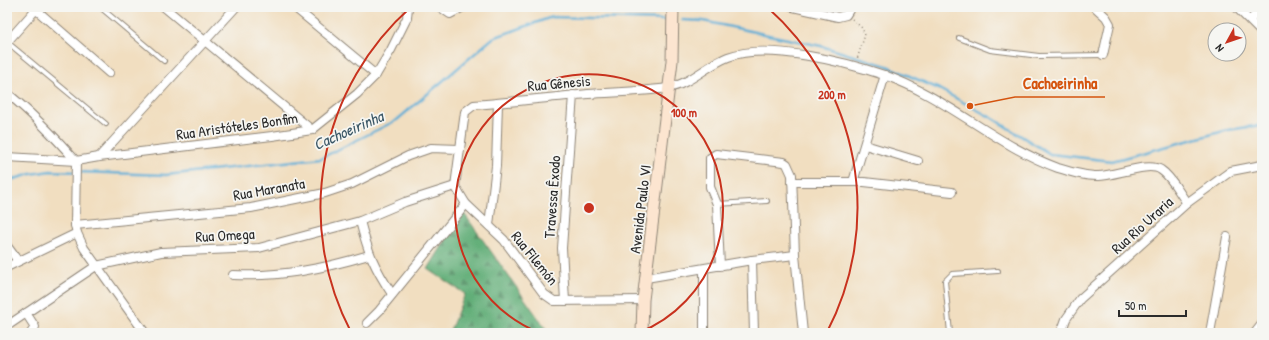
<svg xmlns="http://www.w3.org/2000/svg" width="1269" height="340" viewBox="0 0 1269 340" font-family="'Patrick Hand',sans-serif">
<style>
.forest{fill:url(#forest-firs);stroke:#466c52}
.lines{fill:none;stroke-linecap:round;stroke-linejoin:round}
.stream{stroke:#5badd6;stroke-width:2.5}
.lane-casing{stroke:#8e8476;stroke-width:6}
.street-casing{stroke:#8e8476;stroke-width:10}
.secondary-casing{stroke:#8e8476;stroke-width:13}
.path{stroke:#8e8476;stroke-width:1.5;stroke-dasharray:1 3;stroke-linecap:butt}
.lane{stroke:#fff;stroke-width:4}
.street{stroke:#fff;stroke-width:8}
.secondary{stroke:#fce5d0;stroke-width:11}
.ring{fill:none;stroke:#c8321e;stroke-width:2}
.labels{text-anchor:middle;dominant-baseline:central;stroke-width:3.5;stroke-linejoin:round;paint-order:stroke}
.street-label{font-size:15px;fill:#2b2b2b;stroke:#f6f6f2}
.water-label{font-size:16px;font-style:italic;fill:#3c5867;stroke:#f6f6f2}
.centre{fill:#c8321e;stroke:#f6f6f2;stroke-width:2}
.ring-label{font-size:12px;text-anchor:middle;font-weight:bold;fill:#c8321e;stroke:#f6f6f2;stroke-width:3.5;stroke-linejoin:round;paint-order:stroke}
.leader{fill:none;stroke:#d5540f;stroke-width:1.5}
.callout-dot{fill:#d5540f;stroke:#f6f6f2;stroke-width:1.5}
.callout-label{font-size:16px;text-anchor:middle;font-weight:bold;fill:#d5540f;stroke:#f6f6f2;stroke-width:3.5;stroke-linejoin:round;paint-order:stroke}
</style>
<defs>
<pattern id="forest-firs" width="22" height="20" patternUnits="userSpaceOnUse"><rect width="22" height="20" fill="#62ae78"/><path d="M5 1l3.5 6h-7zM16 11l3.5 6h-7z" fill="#518e63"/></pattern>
</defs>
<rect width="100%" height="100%" fill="#f6f6f2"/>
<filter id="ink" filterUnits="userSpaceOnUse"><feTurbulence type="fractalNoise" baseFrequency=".025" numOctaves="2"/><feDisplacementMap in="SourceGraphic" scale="8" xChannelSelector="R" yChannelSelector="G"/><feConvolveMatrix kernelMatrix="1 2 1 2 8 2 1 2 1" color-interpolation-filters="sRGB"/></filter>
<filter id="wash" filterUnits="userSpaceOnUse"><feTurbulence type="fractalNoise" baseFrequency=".012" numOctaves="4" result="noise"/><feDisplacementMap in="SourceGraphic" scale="16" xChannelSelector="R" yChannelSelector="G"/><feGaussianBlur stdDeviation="0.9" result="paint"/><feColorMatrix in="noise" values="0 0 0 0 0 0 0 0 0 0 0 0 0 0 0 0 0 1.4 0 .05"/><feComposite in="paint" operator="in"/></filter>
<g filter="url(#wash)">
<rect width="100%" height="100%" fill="#f1dec0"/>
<polygon class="forest" points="463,212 549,333 449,333 465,294 428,269"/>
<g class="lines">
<g class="stream">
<polyline points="682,20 703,21 821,46 887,66 939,89 992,118 1050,154 1112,161 1228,130 1262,125"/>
<polyline points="7,181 31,174 50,171 166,175 321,158 397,120 493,38 552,17 666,20"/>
</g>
</g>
</g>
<g filter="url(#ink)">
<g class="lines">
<g class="lane-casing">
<g id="lane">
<polyline points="100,7 164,61"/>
<polyline points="959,38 990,50 1039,56 1103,55"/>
<polyline points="7,42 106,124"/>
<polyline points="717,204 767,201"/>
<polyline points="431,333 433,331"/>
<polyline points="950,333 945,281 952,274 998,271"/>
</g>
</g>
<g class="street-casing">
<g id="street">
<polyline points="33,7 109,73"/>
<polyline points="164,7 312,130"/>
<polyline points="294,7 376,75"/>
<polyline points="440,7 450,14 463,7"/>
<polyline points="793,7 838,17 846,15 851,7"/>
<polyline points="1095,7 1106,17 1110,24 1103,55"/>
<polyline points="1236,7 1262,33"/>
<polyline points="1250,20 1262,8"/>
<polyline points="7,42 38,7"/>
<path d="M 7,93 C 33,114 55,137 76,161 L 75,225 L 77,233 L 84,248 L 145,333"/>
<polyline points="865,145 918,161"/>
<polyline points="7,157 76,161 99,157 272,136 312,130 357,94 376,75 391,50 407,18 408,7"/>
<polyline points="99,157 236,7"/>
<polyline points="792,182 864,182 952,192"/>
<polyline points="853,182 885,75"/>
<path d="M 360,221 C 368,252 374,267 392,294"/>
<polyline points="75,225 251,208 325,193 352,184 408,156 431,148 459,149"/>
<polyline points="489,225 496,166 498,103"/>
<polyline points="7,246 18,261"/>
<polyline points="752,260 754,333"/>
<polyline points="720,266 717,204 710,187 710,158 716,154 784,162 787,164 792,175 795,255 803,333"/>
<polyline points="7,267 77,233"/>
<polyline points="704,270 704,333"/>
<path d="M 233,275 C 282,277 322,269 369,255"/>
<polyline points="646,278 752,260 795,255"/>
<path d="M 643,300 L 554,301 L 544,294 L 504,240 L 466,204 L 455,186 L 465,112 L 474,105 L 486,104 C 520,101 554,97 588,94 C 614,92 641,92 667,88 C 689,85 707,65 728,57 C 767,42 845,62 884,75 C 947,97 995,145 1058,168 C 1071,172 1084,176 1098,176 C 1115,176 1149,161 1161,170 C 1172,177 1179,193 1187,203"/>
<polyline points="565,301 562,248 573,95"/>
<polyline points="26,313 35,327 31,333"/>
<polyline points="367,323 379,311 466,204"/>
<polyline points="7,326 96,266 161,252 259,248 360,221 405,202 455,186"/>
<polyline points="1061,333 1066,319 1080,299 1187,203 1231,171 1262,165"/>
<polyline points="1210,333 1227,237"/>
<polyline points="1255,333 1262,324"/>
</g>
</g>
<g class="secondary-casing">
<polyline id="secondary" points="642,333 643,300 672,61 673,7"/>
</g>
<polyline class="path" points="852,19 862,28 865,35 857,59"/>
<use href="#lane" class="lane"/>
<use href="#street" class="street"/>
<use href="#secondary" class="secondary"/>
</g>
</g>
<g class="ring">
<path d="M540 333A134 134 0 1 1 638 333"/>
<path d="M351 332A268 268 0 0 1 411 7M767 7A268 268 0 0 1 827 332"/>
</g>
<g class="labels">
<g class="street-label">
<text transform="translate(559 83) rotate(-5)">Rua Gênesis</text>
<text transform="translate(237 126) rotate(-8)">Rua Aristóteles Bonfim</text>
<text transform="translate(269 189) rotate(-10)">Rua Maranata</text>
<text transform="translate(552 197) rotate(-86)">Travessa Êxodo</text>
<text transform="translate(640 209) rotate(-83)">Avenida Paulo VI</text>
<text transform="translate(1142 225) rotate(-42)">Rua Rio Uraria</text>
<text transform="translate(225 235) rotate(-3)">Rua Omega</text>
<text transform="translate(535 258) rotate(51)">Rua Filemón</text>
</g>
<g class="water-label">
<text transform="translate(348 130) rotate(-24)">Cachoeirinha</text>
</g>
</g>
<circle cx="589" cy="208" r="6" class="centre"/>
<g class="ring-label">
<text x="832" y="99">200 m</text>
<text x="684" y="117">100 m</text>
</g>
<path class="leader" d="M970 106L1015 97H1105"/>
<circle class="callout-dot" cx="970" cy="106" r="4"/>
<g class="callout-label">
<text x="1060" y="89">Cachoeirinha</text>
</g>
<rect width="1269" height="340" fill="none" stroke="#f6f6f2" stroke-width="24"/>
<g transform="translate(1227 42) rotate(230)"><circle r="19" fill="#f6f6f2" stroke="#a5a5a2"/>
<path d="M0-3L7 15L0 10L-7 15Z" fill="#c8321e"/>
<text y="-6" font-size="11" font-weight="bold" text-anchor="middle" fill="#2b2b2b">N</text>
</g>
<path d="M1119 310v6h67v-6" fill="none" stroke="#2b2b2b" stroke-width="2"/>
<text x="1125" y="310" font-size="12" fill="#2b2b2b" stroke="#f6f6f2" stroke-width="3" paint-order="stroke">50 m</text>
</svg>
